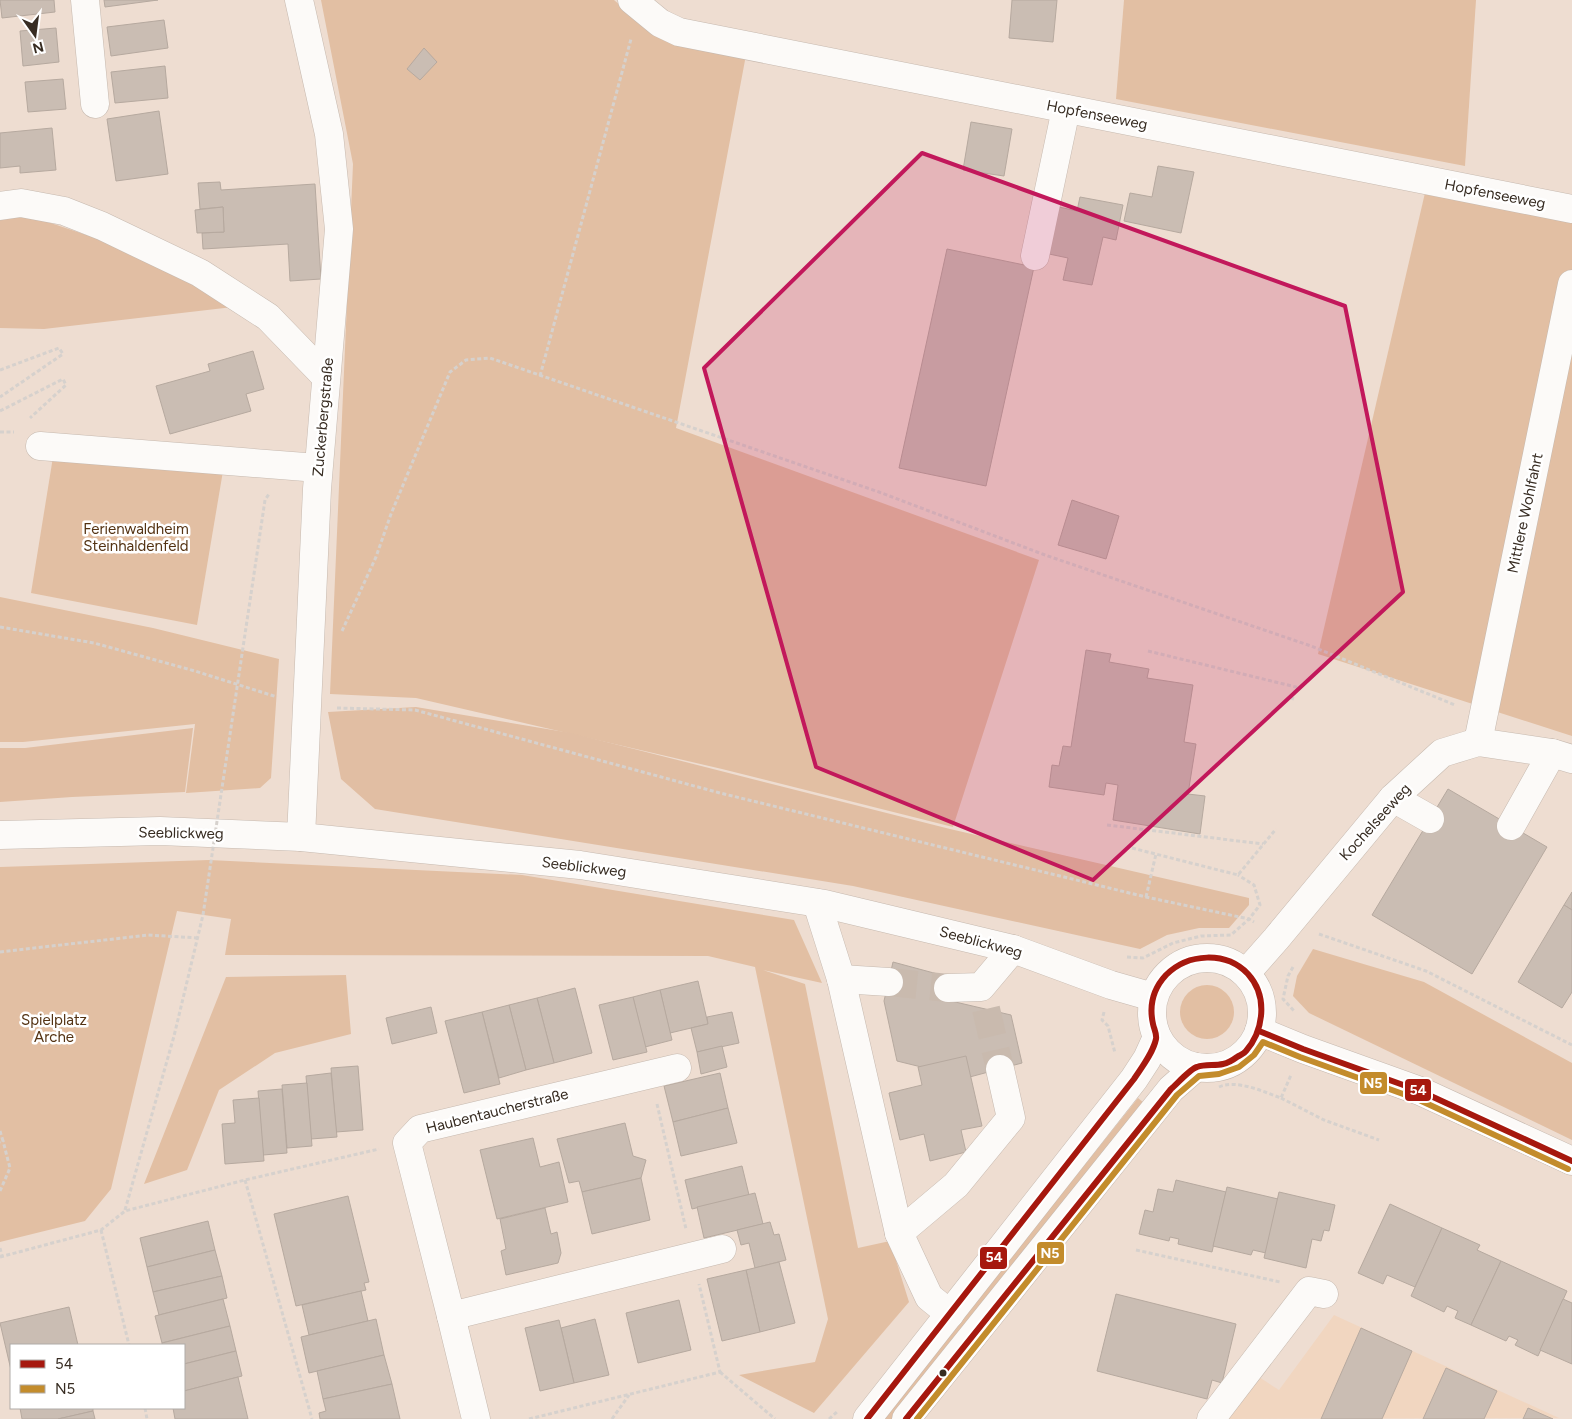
<svg xmlns="http://www.w3.org/2000/svg" width="1572" height="1419" viewBox="0 0 1572 1419" font-family="Figtree,sans-serif">
<style>
.built{fill:#f1d6c0}
.green{fill:#e2bfa3}
.forest{fill:#e1bea3}
.building{fill:#cabdb3;stroke:#b6a99f}
.lines{fill:none;stroke-linecap:round;stroke-linejoin:round}
.minor-tunnel{stroke:#c9baae;stroke-width:28;stroke-dasharray:28 14;stroke-linecap:butt}
.minor-casing{stroke:#c6b9af;stroke-width:29}
.major-casing{stroke:#c6b9af;stroke-width:29}
.path{stroke:#d6d1cd;stroke-width:3;stroke-dasharray:4 2.5;stroke-linecap:butt}
.minor{stroke:#fcfaf8;stroke-width:28}
.major{stroke:#fcfaf8;stroke-width:28}
.path-bridge{stroke:#d6d1cd;stroke-width:3;stroke-dasharray:4 2.5;stroke-linecap:butt}
.bus-1-casing{stroke:#fff;stroke-width:10}
.bus-2-casing{stroke:#fff;stroke-width:10}
.bus-1{stroke:#a6180e;stroke-width:6}
.bus-2{stroke:#c38c2c;stroke-width:6}
.marked{fill:#c2185b;fill-opacity:0.2;stroke:#c2185b;stroke-width:4;stroke-linejoin:round}
.bus-dot{fill:#372c22;stroke:#fff;stroke-width:2}
.labels{text-anchor:middle;dominant-baseline:central;stroke-width:5;stroke-linejoin:round;paint-order:stroke}
.street-label{font-size:15px;fill:#372c22;stroke:#fff}
.park-label{font-size:15px;fill:#533212;stroke:#fff}
.line-badge{stroke:#fff;stroke-width:2}
.badge-label{font-size:14px;text-anchor:middle;font-weight:bold;fill:#fff}
</style>
<rect width="100%" height="100%" fill="#eeddd1"/>
<polygon class="built" points="1334,1315 1559,1418 1222,1419 1256,1375 1279,1390"/>
<g class="green">
<polygon points="321,0 614,0 637,20 746,55 676,428 1039,560 953,827 722,769 416,698 330,694 353,164"/>
<polygon points="1124,0 1476,0 1465,166 1116,99"/>
<polygon points="1431,167 1572,195 1572,736 1318,654"/>
<polygon points="53,457 223,471 197,625 31,593"/>
<polygon points="0,597 153,628 279,659 271,778 260,788 186,793 195,724 23,742 0,742"/>
<polygon points="209,860 522,875 794,920 822,983 763,970 805,984 858,1248 890,1241 909,1302 814,1413 739,1375 815,1362 828,1319 755,967 708,956 225,955 231,919 177,911 111,1189 85,1221 0,1242 0,867"/>
<polygon points="1313,949 1424,982 1572,1063 1572,1140 1309,1013 1293,996 1297,976"/>
<polygon points="346,975 351,1034 275,1053 219,1090 187,1170 144,1184 226,977"/>
<circle cx="1207" cy="1012" r="27"/>
<polygon points="1138,1098 1144,1103 893,1419 882,1419"/>
</g>
<g class="forest">
<polygon points="27,215 137,252 233,307 44,329 0,328 0,217"/>
<polygon points="416,707 571,733 950,829 1249,898 1249,905 1229,928 1199,928 1167,935 1140,949 853,886 375,809 341,779 328,712"/>
<polygon points="193,728 185,792 72,797 0,802 0,748 25,748"/>
</g>
<g class="building">
<polygon points="0,0 54,0 55,12 2,18"/>
<polygon points="104,0 158,0 105,7"/>
<polygon points="1012,0 1057,0 1053,42 1009,38"/>
<polygon points="164,20 168,48 111,56 107,27"/>
<polygon points="56,28 59,62 23,66 20,31"/>
<polygon points="424,48 437,62 420,80 407,69"/>
<polygon points="165,66 168,98 115,103 111,72"/>
<polygon points="63,79 66,109 28,112 25,82"/>
<polygon points="159,111 168,174 116,181 107,119"/>
<polygon points="971,122 1012,129 1004,176 963,170"/>
<polygon points="52,128 56,170 20,173 20,166 0,168 0,133"/>
<polygon points="1158,166 1194,172 1181,233 1124,221 1130,193 1152,197"/>
<polygon points="220,182 221,190 315,184 321,279 290,281 288,244 203,249 202,233 224,232 223,207 200,209 198,183"/>
<polygon points="1080,197 1123,205 1116,240 1103,237 1092,285 1063,280 1068,258 1049,254 1059,207 1077,211"/>
<polygon points="223,207 224,232 197,233 195,210"/>
<polygon points="947,249 1034,267 986,486 899,468"/>
<polygon points="253,351 264,389 246,394 251,411 170,434 156,386 210,371 208,364"/>
<polygon points="1072,500 1119,516 1106,559 1058,545"/>
<polygon points="1086,650 1111,654 1109,662 1149,669 1147,678 1193,685 1184,742 1196,744 1188,794 1205,796 1200,834 1113,820 1118,785 1106,783 1104,795 1049,787 1052,765 1059,766 1063,746 1071,747"/>
<polygon points="1448,789 1547,847 1472,974 1372,915"/>
<polygon points="1572,892 1572,910 1564,905"/>
<polygon points="1564,905 1572,910 1572,992 1562,1008 1518,982"/>
<polygon points="893,962 945,976 951,1001 1011,1015 1022,1063 966,1078 897,1061 884,1001"/>
<polygon points="698,981 708,1024 670,1033 660,990"/>
<polygon points="575,988 592,1053 554,1063 537,998"/>
<polygon points="660,990 672,1040 645,1047 633,997"/>
<polygon points="633,997 647,1052 613,1060 599,1005"/>
<polygon points="537,998 554,1063 526,1070 509,1005"/>
<polygon points="509,1005 526,1070 499,1078 482,1012"/>
<polygon points="431,1007 437,1033 392,1044 386,1018"/>
<polygon points="482,1012 500,1084 464,1093 445,1021"/>
<polygon points="732,1012 739,1043 697,1052 691,1028 708,1024 707,1017"/>
<polygon points="722,1046 727,1067 701,1074 697,1052"/>
<polygon points="966,1056 982,1126 961,1130 966,1152 930,1161 924,1134 900,1140 889,1093 922,1085 918,1067"/>
<polygon points="358,1066 363,1130 336,1132 331,1068"/>
<polygon points="331,1073 337,1137 311,1139 306,1076"/>
<polygon points="720,1073 728,1108 673,1122 664,1086"/>
<polygon points="307,1083 312,1146 287,1148 282,1085"/>
<polygon points="282,1089 287,1153 263,1155 258,1091"/>
<polygon points="259,1098 264,1161 225,1164 222,1124 235,1123 233,1100"/>
<polygon points="728,1108 737,1143 681,1156 673,1122"/>
<polygon points="625,1123 633,1156 646,1160 641,1178 582,1192 579,1181 569,1183 557,1139"/>
<polygon points="533,1138 540,1167 559,1162 568,1202 497,1219 480,1150"/>
<polygon points="742,1166 749,1195 692,1209 685,1180"/>
<polygon points="641,1178 650,1220 592,1234 582,1192"/>
<polygon points="1176,1180 1226,1192 1212,1252 1178,1244 1179,1239 1170,1237 1169,1241 1139,1234 1145,1210 1153,1212 1158,1189 1173,1192"/>
<polygon points="1227,1187 1278,1199 1266,1253 1253,1250 1251,1255 1213,1246"/>
<polygon points="1279,1192 1335,1205 1329,1231 1324,1230 1321,1241 1312,1239 1306,1268 1264,1258"/>
<polygon points="755,1193 763,1224 704,1238 697,1207"/>
<polygon points="348,1196 369,1282 364,1283 366,1290 296,1306 274,1214"/>
<polygon points="1390,1204 1442,1228 1415,1287 1387,1275 1383,1284 1358,1273"/>
<polygon points="545,1208 551,1234 557,1232 561,1253 558,1263 506,1275 501,1251 506,1249 500,1219"/>
<polygon points="208,1221 215,1250 147,1267 140,1238"/>
<polygon points="770,1222 774,1235 779,1234 786,1260 755,1268 749,1243 741,1245 737,1230"/>
<polygon points="1442,1228 1480,1245 1477,1250 1501,1261 1471,1325 1455,1318 1458,1311 1447,1306 1444,1312 1411,1296"/>
<polygon points="215,1250 222,1276 153,1292 147,1267"/>
<polygon points="1501,1261 1567,1291 1538,1356 1515,1345 1518,1340 1509,1336 1506,1341 1471,1325"/>
<polygon points="779,1262 795,1323 760,1332 746,1270"/>
<polygon points="746,1270 760,1332 722,1341 707,1279"/>
<polygon points="222,1276 227,1298 159,1315 153,1292"/>
<polygon points="361,1291 368,1321 309,1335 302,1305"/>
<polygon points="1116,1294 1236,1324 1222,1383 1212,1380 1207,1399 1097,1371"/>
<polygon points="223,1299 230,1326 162,1343 155,1316"/>
<polygon points="1563,1299 1572,1303 1572,1364 1540,1350"/>
<polygon points="679,1300 691,1350 638,1363 626,1313"/>
<polygon points="69,1307 78,1345 11,1345 11,1370 0,1323"/>
<polygon points="376,1319 384,1355 309,1373 301,1337"/>
<polygon points="595,1319 609,1375 574,1383 561,1328"/>
<polygon points="559,1320 574,1383 540,1391 525,1328"/>
<polygon points="230,1326 236,1351 184,1364 184,1345 162,1345 162,1343"/>
<polygon points="1361,1328 1412,1351 1382,1419 1321,1419"/>
<polygon points="236,1351 242,1376 184,1391 184,1364"/>
<polygon points="384,1355 392,1384 323,1399 317,1371"/>
<polygon points="1446,1368 1497,1391 1484,1419 1423,1419"/>
<polygon points="238,1377 248,1419 175,1419 173,1408 184,1408 184,1391"/>
<polygon points="392,1384 400,1419 320,1419 319,1413 326,1411 323,1399"/>
<polygon points="20,1408 93,1408 93,1411 58,1419 22,1419"/>
<polygon points="1528,1408 1553,1419 1523,1419"/>
<polygon points="93,1411 95,1419 58,1419"/>
</g>
<g class="lines">
<g class="minor-tunnel">
<polyline points="889,982 948,988"/>
<polyline points="986,1009 1000,1069"/>
</g>
<g class="minor-casing">
<g id="minor">
<polyline points="85,0 95,104"/>
<polyline points="299,0 329,134 339,229 317,489 301,837"/>
<polyline points="632,0 660,23 679,32 1572,209"/>
<polyline points="0,206 21,203 64,211 102,226 200,273 268,317 326,377"/>
<polyline points="1035,256 1066,109"/>
<polyline points="40,446 318,468"/>
<polyline points="1478,742 1572,284"/>
<polyline points="1393,798 1430,819"/>
<polyline points="1511,826 1552,753"/>
<polyline points="817,903 841,979 899,1233 929,1297 950,1314"/>
<polyline points="1246,973 1276,939 1393,798 1442,753 1478,742 1552,753 1572,759"/>
<polyline points="841,979 889,982"/>
<polyline points="948,988 981,987 1013,949"/>
<polyline points="899,1233 956,1185 1011,1118 1000,1069"/>
<polyline points="451,1316 722,1249"/>
<polyline points="476,1419 451,1316 407,1143 420,1129 677,1068"/>
<polyline points="867,1419 1134,1079 1147,1059 1157,1037"/>
<polyline points="906,1419 1171,1089 1196,1067"/>
<polyline points="1211,1419 1309,1291 1324,1294"/>
</g>
</g>
<g class="major-casing">
<g id="major">
<polyline points="0,835 160,831 301,837 580,865 825,904 1013,949 1111,985 1153,997"/>
<circle cx="1207" cy="1013" r="55"/>
<polyline points="1259,1031 1303,1049 1420,1091 1572,1161"/>
</g>
</g>
<g class="path">
<polyline points="0,370 59,348 63,354 0,397"/>
<polyline points="540,376 631,39"/>
<polyline points="0,411 63,379 66,385 30,418"/>
<polyline points="0,432 14,432"/>
<polyline points="251,594 265,500 269,494"/>
<polyline points="0,627 94,643 195,671 277,697"/>
<polyline points="342,631 376,557 391,514 450,372 466,360 490,358 879,492 1045,555 1311,646 1455,705"/>
<polyline points="1148,651 1296,687 1292,700"/>
<polyline points="337,708 415,710 720,793 1146,897 1249,919 1254,922"/>
<polyline points="1107,825 1263,844"/>
<polyline points="1132,848 1238,875 1276,829"/>
<polyline points="1146,897 1156,854"/>
<polyline points="1319,934 1426,971 1572,1045"/>
<polyline points="0,952 148,935 198,938"/>
<polyline points="1127,957 1143,958 1173,943 1201,936 1231,935 1249,919 1260,905 1254,885 1238,875"/>
<polyline points="1293,967 1288,976 1283,999 1295,1012"/>
<polyline points="1104,1012 1102,1020 1108,1026 1115,1053"/>
<path d="M 1219,1087 C 1237,1079 1264,1092 1281,1098 L 1291,1075"/>
<polyline points="1281,1098 1324,1120 1379,1140"/>
<polyline points="657,1104 686,1229"/>
<polyline points="0,1131 3,1141 0,1142"/>
<polyline points="245,1180 312,1419"/>
<polyline points="0,1191 10,1168 3,1141"/>
<polyline points="125,1210 174,1036 203,915"/>
<polyline points="101,1230 129,1345"/>
<polyline points="0,1248 2,1256"/>
<polyline points="1136,1250 1280,1282"/>
<polyline points="0,1257 101,1230 125,1211 245,1180 379,1149"/>
<polyline points="720,1372 775,1419"/>
<polyline points="145,1408 147,1419"/>
<polyline points="529,1419 720,1372 699,1284"/>
<polyline points="612,1419 629,1395"/>
<polyline points="829,1419 838,1411"/>
</g>
<use href="#minor" class="minor"/>
<use href="#major" class="major"/>
<polyline class="path-bridge" points="203,915 251,594"/>
<g class="bus-1-casing">
<g id="bus-1">
<polyline points="1259,1031 1303,1049 1420,1091 1572,1161"/>
<path d="M 867,1419 L 1134,1079 C 1142,1067 1153,1053 1156,1039 C 1157,1034 1154,1029 1153,1024 C 1149,1006 1153,989 1166,975 C 1188,953 1226,951 1248,974 C 1268,996 1264,1030 1246,1051 C 1244,1054 1240,1055 1237,1057 C 1233,1060 1228,1063 1223,1064 C 1215,1066 1205,1064 1197,1067 C 1190,1069 1177,1084 1171,1089 L 906,1419"/>
</g>
</g>
<g class="bus-2-casing">
<polyline id="bus-2" points="917,1419 1177,1095 1199,1076 1219,1074 1239,1067 1254,1055 1263,1042 1300,1057 1417,1099 1568,1169"/>
</g>
<use href="#bus-1" class="bus-1"/>
<use href="#bus-2" class="bus-2"/>
</g>
<path class="marked" d="M 922,153 L 1345,306 L 1403,592 L 1093,880 L 816,767 L 704,368 Z"/>
<circle class="bus-dot" cx="943" cy="1373" r="4.5"/>
<g class="labels">
<g class="street-label">
<text transform="translate(1097 115) rotate(11)">Hopfenseeweg</text>
<text transform="translate(1495 194) rotate(11)">Hopfenseeweg</text>
<text transform="translate(323 417) rotate(-85)">Zuckerbergstraße</text>
<text transform="translate(1525 513) rotate(-78)">Mittlere Wohlfahrt</text>
<text transform="translate(1375 822) rotate(-48)">Kochelseeweg</text>
<text transform="translate(181 833) rotate(1)">Seeblickweg</text>
<text transform="translate(584 867) rotate(7)">Seeblickweg</text>
<text transform="translate(981 942) rotate(15)">Seeblickweg</text>
<text transform="translate(497 1111) rotate(-14)">Haubentaucherstraße</text>
</g>
<g class="park-label">
<text x="136" y="529">Ferienwaldheim<tspan x="136" dy="17">Steinhaldenfeld</tspan></text>
<text x="54" y="1020">Spielplatz<tspan x="54" dy="17">Arche</tspan></text>
</g>
</g>
<g class="line-badge">
<rect x="1359" y="1071" width="29" height="24" rx="5" fill="#c38c2c"/>
<rect x="1404" y="1078" width="28" height="24" rx="5" fill="#a6180e"/>
<rect x="1036" y="1241" width="29" height="24" rx="5" fill="#c38c2c"/>
<rect x="979" y="1246" width="29" height="24" rx="5" fill="#a6180e"/>
</g>
<g class="badge-label">
<text x="1373" y="1088">N5</text>
<text x="1418" y="1095">54</text>
<text x="1050" y="1258">N5</text>
<text x="994" y="1262">54</text>
</g>
<rect x="10" y="1344" width="175" height="65" fill="#ffffff" stroke="#afaba7"/>
<rect x="20" y="1360" width="25" height="8" fill="#a6180e" stroke="#afaba7"/>
<text x="55" y="1369" font-size="15" fill="#372c22">54</text>
<rect x="20" y="1385" width="25" height="8" fill="#c38c2c" stroke="#afaba7"/>
<text x="55" y="1394" font-size="15" fill="#372c22">N5</text>
<g transform="translate(35 35) rotate(166)" stroke="#ffffff" stroke-width="4" paint-order="stroke">
<path d="M0-4L9 19L0 12L-9 19Z" fill="#372c22"/>
<text y="-8" font-size="14" font-weight="bold" text-anchor="middle" fill="#372c22">N</text>
</g>
</svg>
